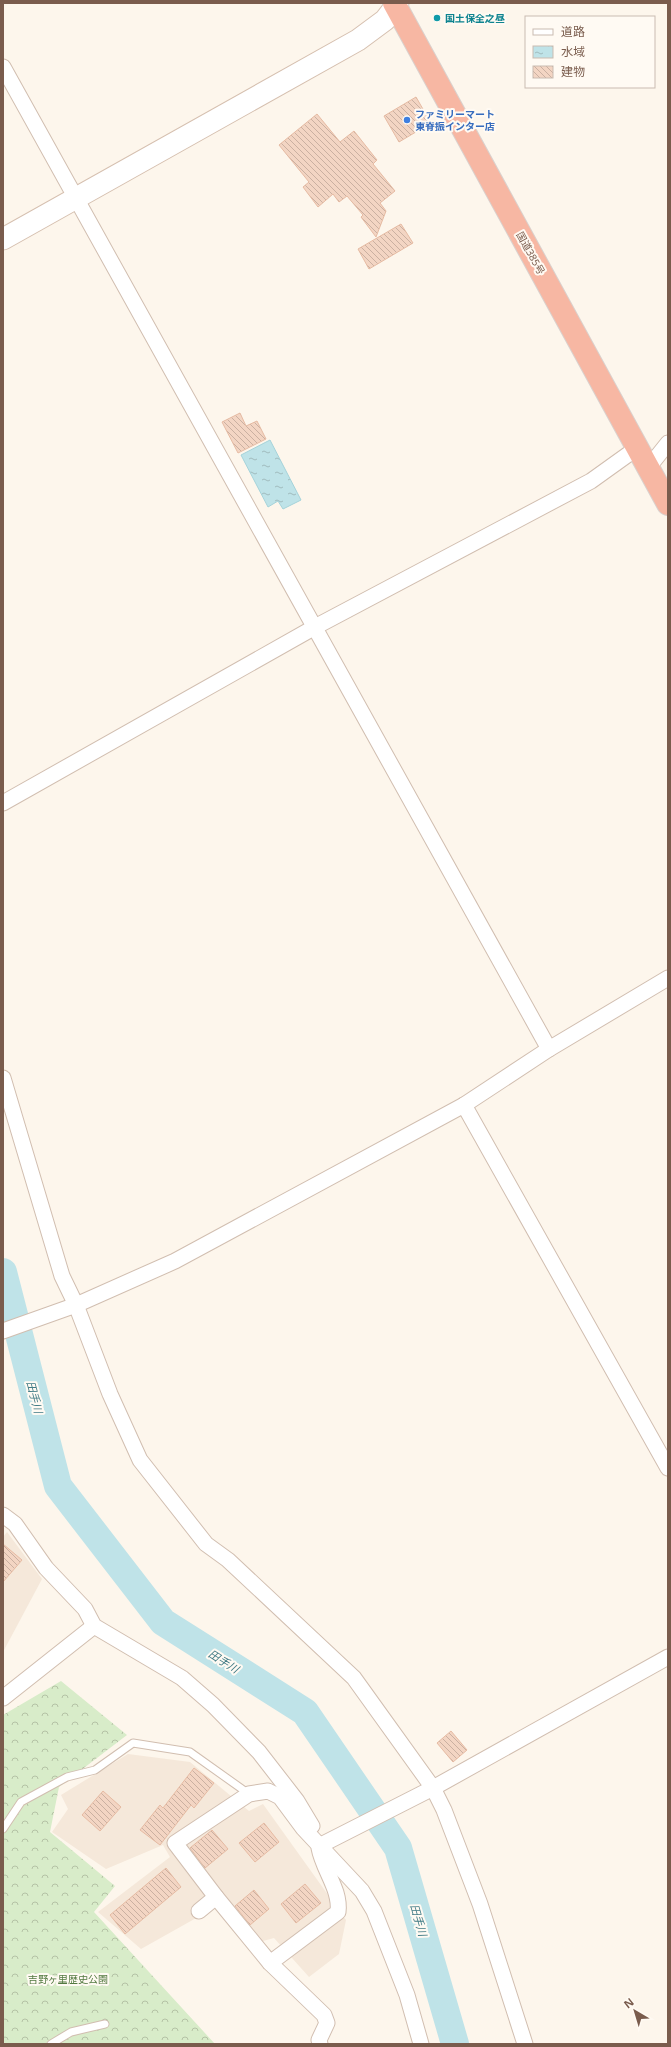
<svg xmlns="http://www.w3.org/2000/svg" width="671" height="2047" viewBox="0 0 671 2047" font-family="'Noto Sans','Noto Sans JP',sans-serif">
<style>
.residential{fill:#f5e8da}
.forest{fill:url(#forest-crowns)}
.water{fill:url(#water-ripples);stroke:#a5d3da}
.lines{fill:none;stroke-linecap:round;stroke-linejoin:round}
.river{stroke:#bfe3e8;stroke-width:28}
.building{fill:url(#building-back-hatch);stroke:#e6bba3}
.lane-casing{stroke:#d1beb0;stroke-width:9}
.street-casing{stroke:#d1beb0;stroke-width:17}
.secondary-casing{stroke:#d6c0b0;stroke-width:23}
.highway-casing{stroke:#dad1cd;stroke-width:24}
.lane{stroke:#fff;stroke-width:7}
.street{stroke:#fff;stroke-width:15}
.secondary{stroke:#fff;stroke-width:21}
.highway{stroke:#f7b7a3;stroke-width:22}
.culture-dot{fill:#0f9aa8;stroke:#fffaf3;stroke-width:1.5}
.shop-dot{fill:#3f7fe0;stroke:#fffaf3;stroke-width:1.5}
.labels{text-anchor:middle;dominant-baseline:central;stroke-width:4;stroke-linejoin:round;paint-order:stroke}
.culture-label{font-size:10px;font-weight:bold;fill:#0d838f;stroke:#fffaf3;text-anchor:start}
.shop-label{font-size:10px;font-weight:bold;fill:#366cbe;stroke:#fffaf3;text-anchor:start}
.street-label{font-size:10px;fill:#7a5c4d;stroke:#fffaf3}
.park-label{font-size:10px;fill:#537a41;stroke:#fffaf3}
.water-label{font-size:11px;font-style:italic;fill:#437c86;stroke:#fffaf3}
</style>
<defs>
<pattern id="forest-crowns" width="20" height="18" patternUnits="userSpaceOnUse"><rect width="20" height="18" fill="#d8ecc9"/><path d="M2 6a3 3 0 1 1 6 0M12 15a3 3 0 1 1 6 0" fill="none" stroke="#b4c2a5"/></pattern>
<pattern id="water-ripples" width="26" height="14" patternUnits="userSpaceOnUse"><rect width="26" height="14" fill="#bfe3e8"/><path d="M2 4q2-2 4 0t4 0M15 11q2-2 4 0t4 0" fill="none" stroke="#a0bbbe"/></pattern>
<pattern id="building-back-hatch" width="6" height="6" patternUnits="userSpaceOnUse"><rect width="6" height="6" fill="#f3d5c3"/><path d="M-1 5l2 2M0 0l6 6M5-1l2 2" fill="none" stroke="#cab0a1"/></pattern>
</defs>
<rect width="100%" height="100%" fill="#fdf6ec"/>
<g class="residential">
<polygon points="7,1532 42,1579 3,1652 3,1537"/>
<polygon points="128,1754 190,1762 249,1811 263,1804 346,1920 339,1954 309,1977 274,1938 249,1945 214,1908 141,1949 98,1912 170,1857 163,1845 106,1869 52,1832 68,1809 61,1795"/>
</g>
<polygon class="forest" points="61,1681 127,1735 59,1787 50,1832 115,1886 94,1912 215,2044 3,2044 3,1715"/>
<polygon class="water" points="270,440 301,500 283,509 278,501 268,507 241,455"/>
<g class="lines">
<polyline class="river" points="3,1272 58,1486 163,1622 305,1712 398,1848 455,2044"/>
</g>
<g class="building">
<polygon points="416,97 431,123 399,142 384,116"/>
<polygon points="317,114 340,142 354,131 377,160 373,164 395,191 380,203 386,211 376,237 361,217 363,215 347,196 339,202 333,194 318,207 303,187 309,182 279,145"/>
<polygon points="401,224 413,243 369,269 358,249"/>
<polygon points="240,413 246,426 257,421 266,439 238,453 222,422"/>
<polygon points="3,1544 22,1560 3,1582"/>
<polygon points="451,1731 467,1750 453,1762 437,1743"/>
<polygon points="194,1768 214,1783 194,1808 191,1805 160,1845 140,1830 160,1805 163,1808"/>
<polygon points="103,1791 121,1807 100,1831 82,1815"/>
<polygon points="264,1823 279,1842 255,1862 239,1843"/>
<polygon points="212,1830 228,1849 205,1868 190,1848"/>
<polygon points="166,1868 181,1887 125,1934 110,1915"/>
<polygon points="305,1884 321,1903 296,1923 281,1904"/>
<polygon points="254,1890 269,1909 250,1925 235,1906"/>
</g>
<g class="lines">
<g class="lane-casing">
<g id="lane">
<polyline points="3,1829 21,1802 67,1777 95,1770 133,1743 190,1752 249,1794"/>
<polyline points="51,2044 71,2032 105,2024"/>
</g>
</g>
<g class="street-casing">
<g id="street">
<polyline points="3,67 549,1049"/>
<polyline points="648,468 668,443"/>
<polyline points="3,803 315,627 591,481 637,448"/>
<polyline points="3,1078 62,1276 76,1305 110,1394 140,1460 206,1544 228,1560 354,1678 433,1788 444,1810 480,1904 525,2044"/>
<polyline points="464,1105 668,1468"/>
<polyline points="3,1331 76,1305 175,1261 464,1105 549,1049 668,978"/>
<polyline points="3,1515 15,1524 46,1568 85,1609 94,1626 182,1678 213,1705 259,1752 297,1801 312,1826"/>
<polyline points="3,1698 94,1626"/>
<polyline points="319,1846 433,1788 668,1657"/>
<polyline points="199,1911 216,1897"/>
<path d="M 270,1963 L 338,1912 C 341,1890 323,1870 319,1848"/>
<polyline points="320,2044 319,2040 327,2023 324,2015 270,1963 216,1897 175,1843 249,1794 268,1791 280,1797 303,1828 362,1891 374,1911 407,1995 421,2044"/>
</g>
</g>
<g class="secondary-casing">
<polyline id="secondary" points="3,239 358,40 385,20 398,3"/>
</g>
<g class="highway-casing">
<polyline id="highway" points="394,3 668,504"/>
</g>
<use href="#lane" class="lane"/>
<use href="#street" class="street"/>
<use href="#secondary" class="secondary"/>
<use href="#highway" class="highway"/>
</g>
<circle class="culture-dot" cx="437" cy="18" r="4"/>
<circle class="shop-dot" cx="407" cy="120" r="4"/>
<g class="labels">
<g class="culture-label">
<text x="445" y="18">国土保全之昼</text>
</g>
<g class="shop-label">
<text x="415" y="114">ファミリーマート<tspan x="415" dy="12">東脊振インター店</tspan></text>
</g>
<g class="street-label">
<text transform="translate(531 253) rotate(61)">国道385号</text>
</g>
<g class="park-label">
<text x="68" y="1979">吉野ヶ里歴史公園</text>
</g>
<g class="water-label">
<text transform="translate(35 1397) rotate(75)">田手川</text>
<text transform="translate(224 1661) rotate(32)">田手川</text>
<text transform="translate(419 1920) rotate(74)">田手川</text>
</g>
</g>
<rect width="671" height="2047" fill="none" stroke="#7a5c4d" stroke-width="8"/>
<rect x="525" y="16" width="130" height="72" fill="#fffaf3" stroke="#cabbb1"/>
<rect x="533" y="29" width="20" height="6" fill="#ffffff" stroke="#cabbb1"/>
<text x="561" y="36" font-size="12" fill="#7a5c4d">道路</text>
<rect x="533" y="46" width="20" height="12" fill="url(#water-ripples)" stroke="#cabbb1"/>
<text x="561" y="56" font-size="12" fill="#7a5c4d">水域</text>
<rect x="533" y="66" width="20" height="12" fill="url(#building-back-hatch)" stroke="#cabbb1"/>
<text x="561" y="76" font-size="12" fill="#7a5c4d">建物</text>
<g transform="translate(635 2011) rotate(322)" stroke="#fffaf3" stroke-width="3" paint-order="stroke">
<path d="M0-3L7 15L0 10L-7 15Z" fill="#7a5c4d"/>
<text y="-6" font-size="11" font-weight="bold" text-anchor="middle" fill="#7a5c4d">N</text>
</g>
</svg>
